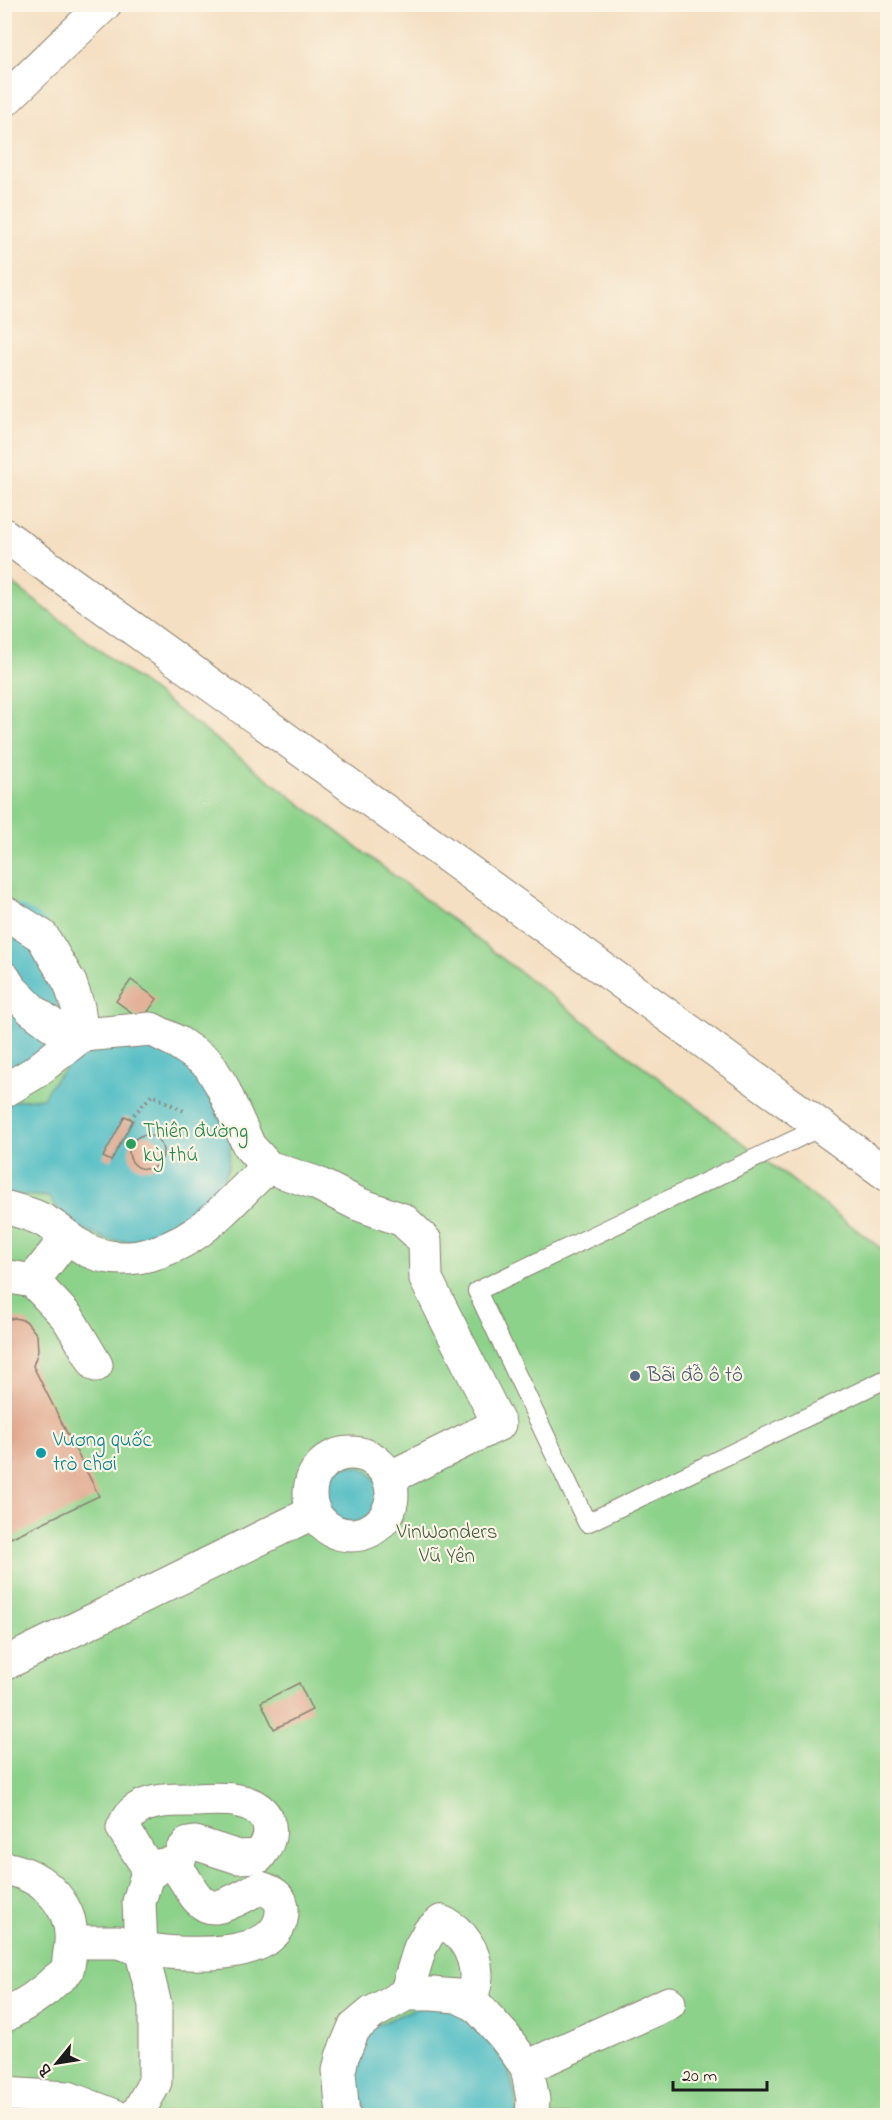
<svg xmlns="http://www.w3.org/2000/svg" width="892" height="2120" viewBox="0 0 892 2120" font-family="'Indie Flower',sans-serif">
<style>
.green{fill:#8dd28b;stroke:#547754;stroke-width:1.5}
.water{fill:#4dbcc3;stroke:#346c70;stroke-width:1.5}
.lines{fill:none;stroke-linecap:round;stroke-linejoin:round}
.river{stroke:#4dbcc3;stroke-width:57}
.building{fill:#e0a88e}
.lane-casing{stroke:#887e6f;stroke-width:20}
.street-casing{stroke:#887e6f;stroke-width:35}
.path{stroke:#887e6f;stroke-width:4;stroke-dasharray:1.5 4.5;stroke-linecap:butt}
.lane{stroke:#fff;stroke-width:18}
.street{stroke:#fff;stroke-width:33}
.leisure-dot{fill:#2e9e5b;stroke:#fcf5e5;stroke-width:2}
.service-dot{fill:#5c6f8a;stroke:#fcf5e5;stroke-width:2}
.culture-dot{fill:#0f9aa8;stroke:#fcf5e5;stroke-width:2}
.labels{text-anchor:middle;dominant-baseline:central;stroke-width:4.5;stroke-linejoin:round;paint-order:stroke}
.leisure-label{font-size:21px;fill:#27864d;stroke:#fcf5e5;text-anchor:start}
.service-label{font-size:21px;fill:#4e5e75;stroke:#fcf5e5;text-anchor:start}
.culture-label{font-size:21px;fill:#0d838f;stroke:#fcf5e5;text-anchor:start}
.park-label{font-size:21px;fill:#445c43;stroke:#fcf5e5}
</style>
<rect width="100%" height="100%" fill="#fcf5e5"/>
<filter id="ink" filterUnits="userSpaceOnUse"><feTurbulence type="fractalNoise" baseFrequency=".0167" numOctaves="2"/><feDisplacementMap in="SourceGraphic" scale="12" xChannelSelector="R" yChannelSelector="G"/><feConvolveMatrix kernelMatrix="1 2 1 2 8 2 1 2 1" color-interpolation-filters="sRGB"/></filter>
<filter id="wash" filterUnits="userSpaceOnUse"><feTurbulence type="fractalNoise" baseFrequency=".008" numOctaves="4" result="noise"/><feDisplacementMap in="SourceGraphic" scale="24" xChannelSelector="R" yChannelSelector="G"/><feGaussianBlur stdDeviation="1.35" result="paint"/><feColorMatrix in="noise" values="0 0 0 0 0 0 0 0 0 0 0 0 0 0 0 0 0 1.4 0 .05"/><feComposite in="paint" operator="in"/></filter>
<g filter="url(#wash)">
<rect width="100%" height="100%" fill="#f4dfc2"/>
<polygon class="green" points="4,577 887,1253 887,2115 5,2115"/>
<g class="water">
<path d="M 117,1044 L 145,1044 L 196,1067 L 231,1140 L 228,1168 L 217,1194 L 197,1218 L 139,1242 L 108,1240 L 79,1227 L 55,1206 L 49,1197 L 5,1194 L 4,1102 L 43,1098 C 59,1066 84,1054 117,1044 Z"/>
<circle cx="351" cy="1494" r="28"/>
<polygon points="425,2004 465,2013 507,2065 515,2096 517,2115 367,2115 359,2091 355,2062 371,2028"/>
</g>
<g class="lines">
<path class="river" d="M 4,931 C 24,934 34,950 44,967 C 46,970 50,975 50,979 C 54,999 23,1044 4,1050"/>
</g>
<g id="blocks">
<g class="building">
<polygon points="131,980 157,999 142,1020 116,1001"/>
<polygon points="125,1116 133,1120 111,1161 103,1157"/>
<circle cx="146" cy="1152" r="17"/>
<polygon points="15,1318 26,1321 37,1335 38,1351 33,1366 99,1496 4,1541 4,1320"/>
<polygon points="299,1683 312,1710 274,1729 261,1702"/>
</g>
</g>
</g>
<g filter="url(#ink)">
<use href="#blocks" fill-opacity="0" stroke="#887e6f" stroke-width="1.5"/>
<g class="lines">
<g class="lane-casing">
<polyline id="lane" points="821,1127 477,1291 587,1523 888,1378"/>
</g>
<g class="street-casing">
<g id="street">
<polyline points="4,101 105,4"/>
<polyline points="4,535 888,1175"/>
<polyline points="4,912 42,936 70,983 78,1007 82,1035 34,1073 4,1091"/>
<polyline points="4,978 11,989 32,1010 62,1032 82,1035 151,1029 177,1042 208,1063 222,1086 249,1146 268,1167 316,1183 358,1204 403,1220 425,1241 426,1279 499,1424 389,1478"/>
<path d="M 4,1207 C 19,1211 35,1215 48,1223 C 62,1231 74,1244 89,1251 C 104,1258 123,1259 138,1257 C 200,1246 225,1205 268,1167"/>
<polyline points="4,1276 33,1281 68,1318 96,1365"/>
<polyline points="33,1281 67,1237"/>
<circle cx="351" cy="1494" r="41"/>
<polyline points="4,1664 314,1512"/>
<path d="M 162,1865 C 167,1865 172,1864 176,1868 C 188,1878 195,1909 216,1907 C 230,1905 246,1894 260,1888 C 271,1891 281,1896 282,1908 C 285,1965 176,1954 141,1949 L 139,1902 L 147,1875 Z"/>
<path d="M 4,1868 C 45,1875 78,1908 70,1951 C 69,1957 69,1965 67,1970 C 65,1973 60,1977 57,1979 C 40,1996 25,2004 4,2016"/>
<path d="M 147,1875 L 145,1863 L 123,1828 C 126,1821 130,1814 136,1810 C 152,1799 176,1800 195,1800 C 219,1799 257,1795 268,1822 C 273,1835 267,1846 259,1856 L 238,1857 L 195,1843 L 188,1844 L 182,1851 L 176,1868"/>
<polyline points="72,1942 118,1942 141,1949 155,2005 155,2082 136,2116"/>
<path d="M 406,1994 L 420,1948 L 429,1932 L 441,1922 C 462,1930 475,1952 476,1974 C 477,1983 472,1993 470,2002"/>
<polyline points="527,2067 669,2003"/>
<polyline points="4,2094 68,2098 115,2116"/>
<polyline points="343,2116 339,2071 342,2057 354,2028 372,2013 406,1994 432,1994 457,1996 476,2005 504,2036 527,2067 533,2100 532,2116"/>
</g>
</g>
<polyline class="path" points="130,1119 152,1095 184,1111"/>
<use href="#lane" class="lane"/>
<use href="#street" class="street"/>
</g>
</g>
<circle class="leisure-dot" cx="131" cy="1144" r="6"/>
<circle class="service-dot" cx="635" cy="1376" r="6"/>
<circle class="culture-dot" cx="41" cy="1453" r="6"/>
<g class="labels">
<g class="leisure-label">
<text x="143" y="1132">Thiên đường<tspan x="143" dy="24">kỳ thú</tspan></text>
</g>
<g class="service-label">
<text x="647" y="1376">Bãi đỗ ô tô</text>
</g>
<g class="culture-label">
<text x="53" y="1441">Vương quốc<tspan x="53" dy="24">trò chơi</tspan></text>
</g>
<g class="park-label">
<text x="447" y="1533">VinWonders<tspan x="447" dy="24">Vũ Yên</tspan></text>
</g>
</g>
<rect width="892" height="2120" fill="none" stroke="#fcf5e5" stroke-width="24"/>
<g transform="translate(57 2063) rotate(240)" stroke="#fcf5e5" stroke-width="4.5" paint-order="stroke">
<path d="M0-4.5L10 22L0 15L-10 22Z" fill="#1c1c1c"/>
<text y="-9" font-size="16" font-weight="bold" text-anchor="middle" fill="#1c1c1c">B</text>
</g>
<path d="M673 2081v9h94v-9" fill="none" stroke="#1c1c1c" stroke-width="3"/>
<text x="682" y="2081" font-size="18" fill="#1c1c1c" stroke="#fcf5e5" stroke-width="4.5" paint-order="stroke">20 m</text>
</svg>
